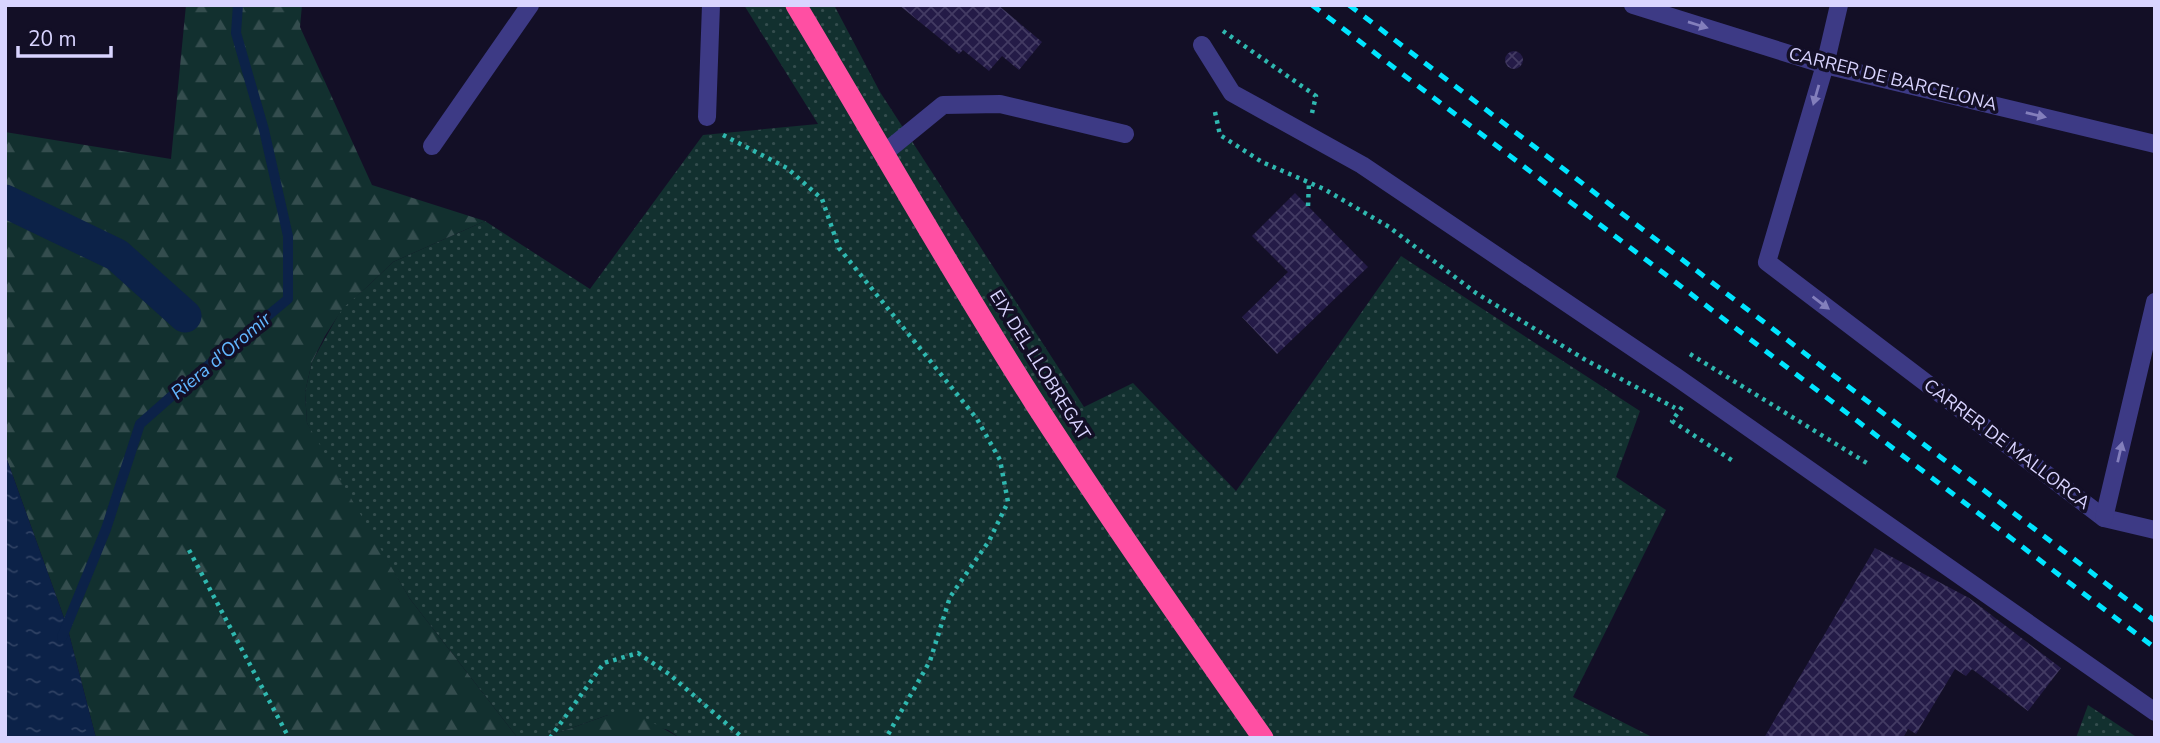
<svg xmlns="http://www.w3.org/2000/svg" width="2160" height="743" viewBox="0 0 2160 743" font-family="'Nunito Sans',sans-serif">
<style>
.grass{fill:url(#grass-dots)}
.forest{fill:url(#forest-firs)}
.water{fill:url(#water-ripples)}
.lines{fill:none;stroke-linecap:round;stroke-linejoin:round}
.stream{stroke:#0c2248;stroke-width:10}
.canal{stroke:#0c2248;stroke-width:33}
.building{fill:url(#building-cross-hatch)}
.path{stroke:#2fb8b0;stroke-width:4.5;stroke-dasharray:3.5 5;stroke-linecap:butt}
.minor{stroke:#3d3a85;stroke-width:18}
.highway{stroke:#ff4fa3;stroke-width:21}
.rail{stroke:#00e5ff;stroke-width:5;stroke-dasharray:10 9;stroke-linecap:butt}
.oneway{fill:#837fbc}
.labels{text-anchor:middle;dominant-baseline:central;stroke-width:7;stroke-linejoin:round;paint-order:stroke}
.street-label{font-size:18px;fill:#d9d4ff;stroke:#130f26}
.water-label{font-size:19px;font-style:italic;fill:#62b6ff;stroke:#130f26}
</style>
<defs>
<pattern id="grass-dots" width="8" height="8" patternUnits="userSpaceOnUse" patternTransform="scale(1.75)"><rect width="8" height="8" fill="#12302f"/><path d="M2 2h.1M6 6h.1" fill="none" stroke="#344d4e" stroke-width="1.8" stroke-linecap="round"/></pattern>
<pattern id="forest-firs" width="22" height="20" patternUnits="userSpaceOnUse" patternTransform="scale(1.75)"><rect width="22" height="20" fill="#12302f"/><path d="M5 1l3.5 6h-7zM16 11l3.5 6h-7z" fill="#344d4e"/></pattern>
<pattern id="water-ripples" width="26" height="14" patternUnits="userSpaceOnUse" patternTransform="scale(1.75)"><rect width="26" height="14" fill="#0c2248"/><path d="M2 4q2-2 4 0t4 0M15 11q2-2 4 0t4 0" fill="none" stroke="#2f4163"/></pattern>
<pattern id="building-cross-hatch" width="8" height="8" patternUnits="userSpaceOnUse" patternTransform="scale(1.75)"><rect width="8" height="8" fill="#241b47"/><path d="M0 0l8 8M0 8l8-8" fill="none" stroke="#433b63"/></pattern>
</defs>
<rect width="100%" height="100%" fill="#130f26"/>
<g class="grass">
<polygon points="744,5 834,5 880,92 1084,407 1133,383 1236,491 1401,256 1640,411 1616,477 1666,510 1573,697 1654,738 680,738 668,730 608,715 546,737 517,737 410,599 320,449 307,423 305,392 312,362 342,308 368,286 393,262 485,221 590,289 703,135 818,124"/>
<polygon points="2088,705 2138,738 2076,738"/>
</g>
<polygon class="forest" points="186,5 302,5 300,27 372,185 485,221 393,262 368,286 343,308 325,336 312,362 305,392 307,423 410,599 517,737 546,737 608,715 641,716 680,738 96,738 67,626 5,454 5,132 171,159"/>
<polygon class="water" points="5,454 67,626 96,738 5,738"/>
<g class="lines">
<polyline class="stream" points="62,637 106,529 140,424 182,387 288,299 288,236 264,130 236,33 238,5"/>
<polyline class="canal" points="5,201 117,255 185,316"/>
</g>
<g class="building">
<polygon points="899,5 998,5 1042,42 1019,70 1002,56 989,71 963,50 959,54"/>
<circle cx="1514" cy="60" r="9"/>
<polygon points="1295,193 1368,267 1277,354 1242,317 1288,272 1252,236"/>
<polygon points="1875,548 1969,598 2061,668 2028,711 1972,669 1966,676 1955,669 1916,734 1908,729 1903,738 1764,738"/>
</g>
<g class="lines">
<g class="path">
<polyline points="1223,31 1316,96 1312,113"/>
<polyline points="1215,112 1220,135 1262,162 1324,189 1389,227 1476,293 1584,359 1675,408"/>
<polyline points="723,135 787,168 822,199 839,248 977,419 1000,460 1008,502 989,541 950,597 930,661 886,738"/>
<polyline points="1308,206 1309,183"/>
<polyline points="1690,354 1870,465"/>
<polyline points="1682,407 1672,421 1733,461"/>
<polyline points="189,550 289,738"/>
<polyline points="550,738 604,663 638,653 669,674 743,738"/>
</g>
<g class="minor">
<polyline points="1633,5 1825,65 2155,144"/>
<polyline points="1839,5 1825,65 1767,262 2104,518 2155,530"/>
<polyline points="1202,45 1232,93 1362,165 1675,376 2155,712"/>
<polyline points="707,117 711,5"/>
<polyline points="432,146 530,5"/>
<polyline points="883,154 943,105 1000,104 1125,134"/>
<polyline points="2104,518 2155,302"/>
</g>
<path class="highway" d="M 796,5 C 876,138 952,274 1036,405 C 1109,518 1186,628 1263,738"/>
<g class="rail">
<polyline points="1312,5 2155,648"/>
<polyline points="1349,5 2155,621"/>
</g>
</g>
<defs><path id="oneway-solid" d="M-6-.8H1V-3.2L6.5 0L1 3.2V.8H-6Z" transform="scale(1.75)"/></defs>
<g class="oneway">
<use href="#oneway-solid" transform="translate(1698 25) rotate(17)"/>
<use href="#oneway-solid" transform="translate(1816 95) rotate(106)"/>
<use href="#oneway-solid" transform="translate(2036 115) rotate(13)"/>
<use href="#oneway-solid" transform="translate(1821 303) rotate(37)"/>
<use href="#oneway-solid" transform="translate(2120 452) rotate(-77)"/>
</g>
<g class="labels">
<g class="street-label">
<text transform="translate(1893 79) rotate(14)">CARRER DE BARCELONA</text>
<text transform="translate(1040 365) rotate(58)">EIX DEL LLOBREGAT</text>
<text transform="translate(2007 444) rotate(37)">CARRER DE MALLORCA</text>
</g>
<g class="water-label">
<text transform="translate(221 356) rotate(-40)">Riera d'Oromir</text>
</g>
</g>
<rect width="2160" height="743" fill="none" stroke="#d9d4ff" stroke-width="14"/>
<path d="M18 46v10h93v-10" fill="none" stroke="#d9d4ff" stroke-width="3.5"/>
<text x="28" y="46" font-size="21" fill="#d9d4ff" stroke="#130f26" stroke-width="5" paint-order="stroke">20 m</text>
</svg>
